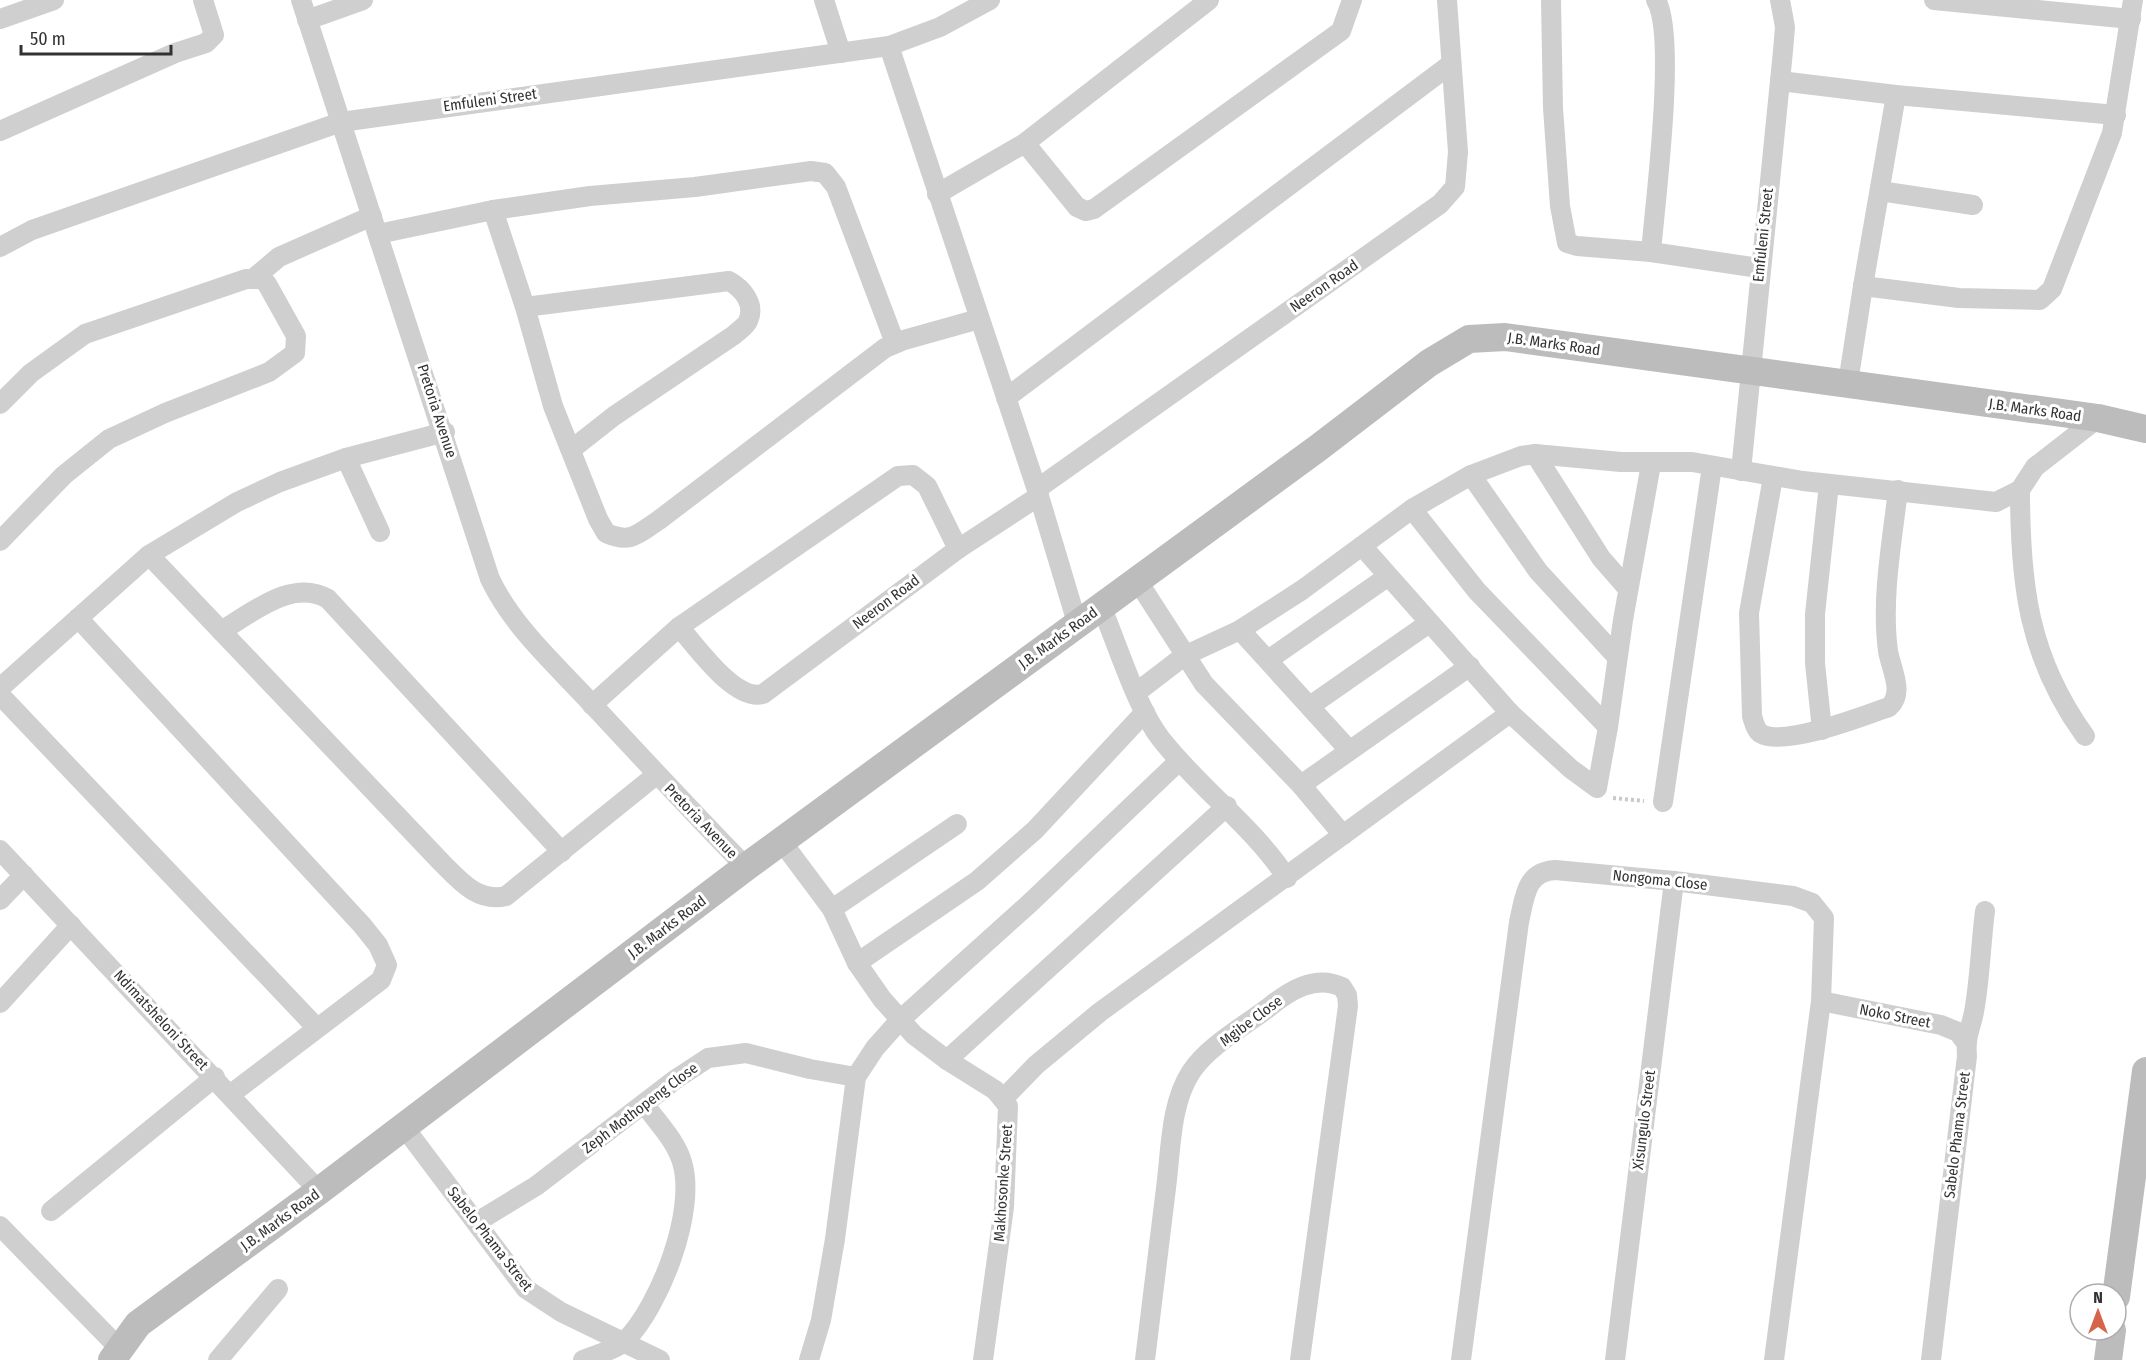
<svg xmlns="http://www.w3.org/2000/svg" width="2146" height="1360" viewBox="0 0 2146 1360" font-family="'Fira Sans Condensed',sans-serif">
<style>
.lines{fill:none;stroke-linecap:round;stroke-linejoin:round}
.path{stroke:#c9c9c9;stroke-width:4;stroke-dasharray:3 3;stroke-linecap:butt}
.street{stroke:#cfcfcf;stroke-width:20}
.secondary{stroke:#bcbcbc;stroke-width:28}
.labels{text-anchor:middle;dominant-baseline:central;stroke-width:6;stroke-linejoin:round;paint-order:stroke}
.street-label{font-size:15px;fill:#323232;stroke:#fff}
</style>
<rect width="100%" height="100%" fill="#fff"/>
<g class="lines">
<polyline class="path" points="1613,798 1644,801"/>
<g class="street">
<path d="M 301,0 L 490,579 C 513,627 555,664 591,703 C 642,758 693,813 746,867"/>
<polyline points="824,0 841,53"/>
<polyline points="1551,0 1553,108 1560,206 1567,243 1577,246 1651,252 1759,268"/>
<polyline points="1934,0 2131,19"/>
<polyline points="0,19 54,0"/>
<polyline points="307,20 363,0"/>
<polyline points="889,46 1039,496 1077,623"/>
<polyline points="1780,81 1896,95 2116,115"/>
<polyline points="1896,95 1863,286 1959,298 2040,300 2052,289 2112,133 2133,0"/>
<polyline points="0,131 175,53 206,43 214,35 203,0"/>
<polyline points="1025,143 1077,207 1086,211 1094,209 1341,31 1352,0"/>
<polyline points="1880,191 1973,205"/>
<polyline points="937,194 1025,143 1209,0"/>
<path d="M 493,210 L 525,307 L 553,406 L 598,519 L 606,533 C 631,544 638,534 659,520 L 885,348 L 904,340 L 979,319"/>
<polyline points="378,234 493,210 590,196 695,187 811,171 825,173 836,187 895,343"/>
<polyline points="0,247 32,230 341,122 889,46 940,27 990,0"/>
<path d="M 1651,252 C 1655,204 1677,35 1656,0"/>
<polyline points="254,278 279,257 372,216"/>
<path d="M 525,307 L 729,281 C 742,288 756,304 748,321 C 746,326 738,331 734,335 L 614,416 L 572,449"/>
<polyline points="1848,383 1863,286"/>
<polyline points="1006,398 1451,64"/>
<polyline points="0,404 31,373 85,334 246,279 262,279 267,284 296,336 295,353 269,372 165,413 109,439 64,475 0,541"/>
<polyline points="1535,454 1601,558 1628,589"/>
<polyline points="346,458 380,532"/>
<polyline points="1741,471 1783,51 1785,27 1780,0"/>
<polyline points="1471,475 1538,571 1617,657"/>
<path d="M 1773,477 L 1749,613 L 1752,716 C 1754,722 1755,729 1760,733 C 1782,748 1864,716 1889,707 C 1905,693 1891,669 1888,651 C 1881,599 1892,542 1898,490"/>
<polyline points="1037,489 1440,204 1455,187 1458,152 1447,0"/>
<path d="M 2020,490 C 2020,584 2028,657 2085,736"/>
<polyline points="1412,509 1477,591 1608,727"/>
<polyline points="1362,546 1510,713 1571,769 1597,788 1608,727 1623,620 1651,464"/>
<path d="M 149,555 L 442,863 C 460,881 478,903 506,896 L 656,775"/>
<polyline points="1137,580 1204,684 1301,785 1343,835"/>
<path d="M 1101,606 C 1117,643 1137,709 1161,739 C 1200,789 1252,825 1287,878"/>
<polyline points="78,618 362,925 378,945 387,965 381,980 231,1094"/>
<path d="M 679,627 C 697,647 735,702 763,694 L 958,549 L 1039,496"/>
<polyline points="1240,630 1349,750"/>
<path d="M 221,631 C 252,613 292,578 328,599 L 562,852"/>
<polyline points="1268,660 1387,577"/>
<polyline points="0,688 149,555 237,502 280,482 346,458 445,432"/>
<polyline points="1137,692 1184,656 1240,630 1302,590 1412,509 1471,475 1521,456 1535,454 1621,462 1692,462 1803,481 1996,502 2020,490 2035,467 2098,418"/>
<polyline points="0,695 316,1027"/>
<polyline points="592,705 679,627 898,476 913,475 927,486 958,549"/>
<polyline points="1310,706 1429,623"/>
<polyline points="1822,730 1815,663 1815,614 1829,484"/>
<polyline points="1301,785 1470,666"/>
<polyline points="1663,802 1712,466"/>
<polyline points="782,842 832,909 857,963 882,999 914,1035 947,1060 995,1090 1008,1106 1004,1207 983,1360"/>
<polyline points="0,850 319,1191"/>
<polyline points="0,900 24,875"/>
<polyline points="832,909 957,824"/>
<polyline points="857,963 977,881 1035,830 1145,712"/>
<polyline points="1821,1001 1941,1025 1958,1032 1964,1040"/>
<polyline points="0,1003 71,925"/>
<polyline points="947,1060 1227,806"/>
<polyline points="1004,1098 1036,1065 1100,1012 1510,713"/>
<polyline points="404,1127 526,1289 561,1312 660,1360"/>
<polyline points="51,1211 215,1077"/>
<polyline points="477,1222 536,1186 676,1079 708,1058 746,1053 810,1069 856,1077"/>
<polyline points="0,1226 119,1348"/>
<polyline points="218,1360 278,1289"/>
<path d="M 583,1360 C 595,1355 615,1350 625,1341 C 660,1306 697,1210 682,1162 C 676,1141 658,1123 645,1105"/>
<polyline points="809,1360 821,1320 835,1239 856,1077 875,1048 900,1020 1030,903 1179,761"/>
<path d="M 1145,1360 C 1152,1303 1159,1245 1166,1188 C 1171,1151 1170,1104 1191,1072 C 1208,1046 1243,1027 1268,1008 C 1289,991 1315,974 1342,987 L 1347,995 L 1348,1006 L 1300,1360"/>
<path d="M 1461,1360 L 1519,922 C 1525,897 1525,872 1555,870 L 1674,881 L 1793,896 L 1812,903 L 1824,918 L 1821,1001 L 1774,1360"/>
<polyline points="1615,1360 1674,881"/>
<path d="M 1931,1360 L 1967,1056 C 1965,1033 1972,1028 1975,1006 C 1980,975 1981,943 1985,911"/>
</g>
<g class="secondary">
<polyline points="2116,1297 2146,1071"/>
<polyline points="112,1360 138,1324 319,1191 746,867 1318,448 1429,363 1469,339 1505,337 2098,418 2146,429"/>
<polyline points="2108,1360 2112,1330"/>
</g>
</g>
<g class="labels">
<g class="street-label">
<text transform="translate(490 100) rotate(-8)">Emfuleni Street</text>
<text transform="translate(1763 235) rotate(-84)">Emfuleni Street</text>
<text transform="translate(1324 286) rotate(-35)">Neeron Road</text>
<text transform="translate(1554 344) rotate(8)">J.B. Marks Road</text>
<text transform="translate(2035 410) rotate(8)">J.B. Marks Road</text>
<text transform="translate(437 411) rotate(72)">Pretoria Avenue</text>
<text transform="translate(886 602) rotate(-37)">Neeron Road</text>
<text transform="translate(1058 638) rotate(-36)">J.B. Marks Road</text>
<text transform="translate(701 821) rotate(46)">Pretoria Avenue</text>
<text transform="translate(1660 880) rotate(6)">Nongoma Close</text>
<text transform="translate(667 927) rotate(-37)">J.B. Marks Road</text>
<text transform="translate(1895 1016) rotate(11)">Noko Street</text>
<text transform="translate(161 1020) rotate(47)">Ndimatsheloni Street</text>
<text transform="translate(1251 1021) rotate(-37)">Mgibe Close</text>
<text transform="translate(640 1108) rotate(-37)">Zeph Mothopeng Close</text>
<text transform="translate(1644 1120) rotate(-83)">Xisungulo Street</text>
<text transform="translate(1957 1135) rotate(-83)">Sabelo Phama Street</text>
<text transform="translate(1003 1183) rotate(-86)">Makhosonke Street</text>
<text transform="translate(280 1220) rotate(-36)">J.B. Marks Road</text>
<text transform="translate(490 1239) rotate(52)">Sabelo Phama Street</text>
</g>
</g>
<g transform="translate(2098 1312)"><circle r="28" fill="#ffffff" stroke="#adadad" stroke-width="1.5"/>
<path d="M0-4.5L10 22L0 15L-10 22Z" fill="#d56448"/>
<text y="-9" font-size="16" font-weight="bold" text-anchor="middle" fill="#323232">N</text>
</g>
<path d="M21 45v9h150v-9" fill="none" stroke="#323232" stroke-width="3"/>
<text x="30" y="45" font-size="18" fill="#323232" stroke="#ffffff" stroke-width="4.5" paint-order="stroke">50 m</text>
</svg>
